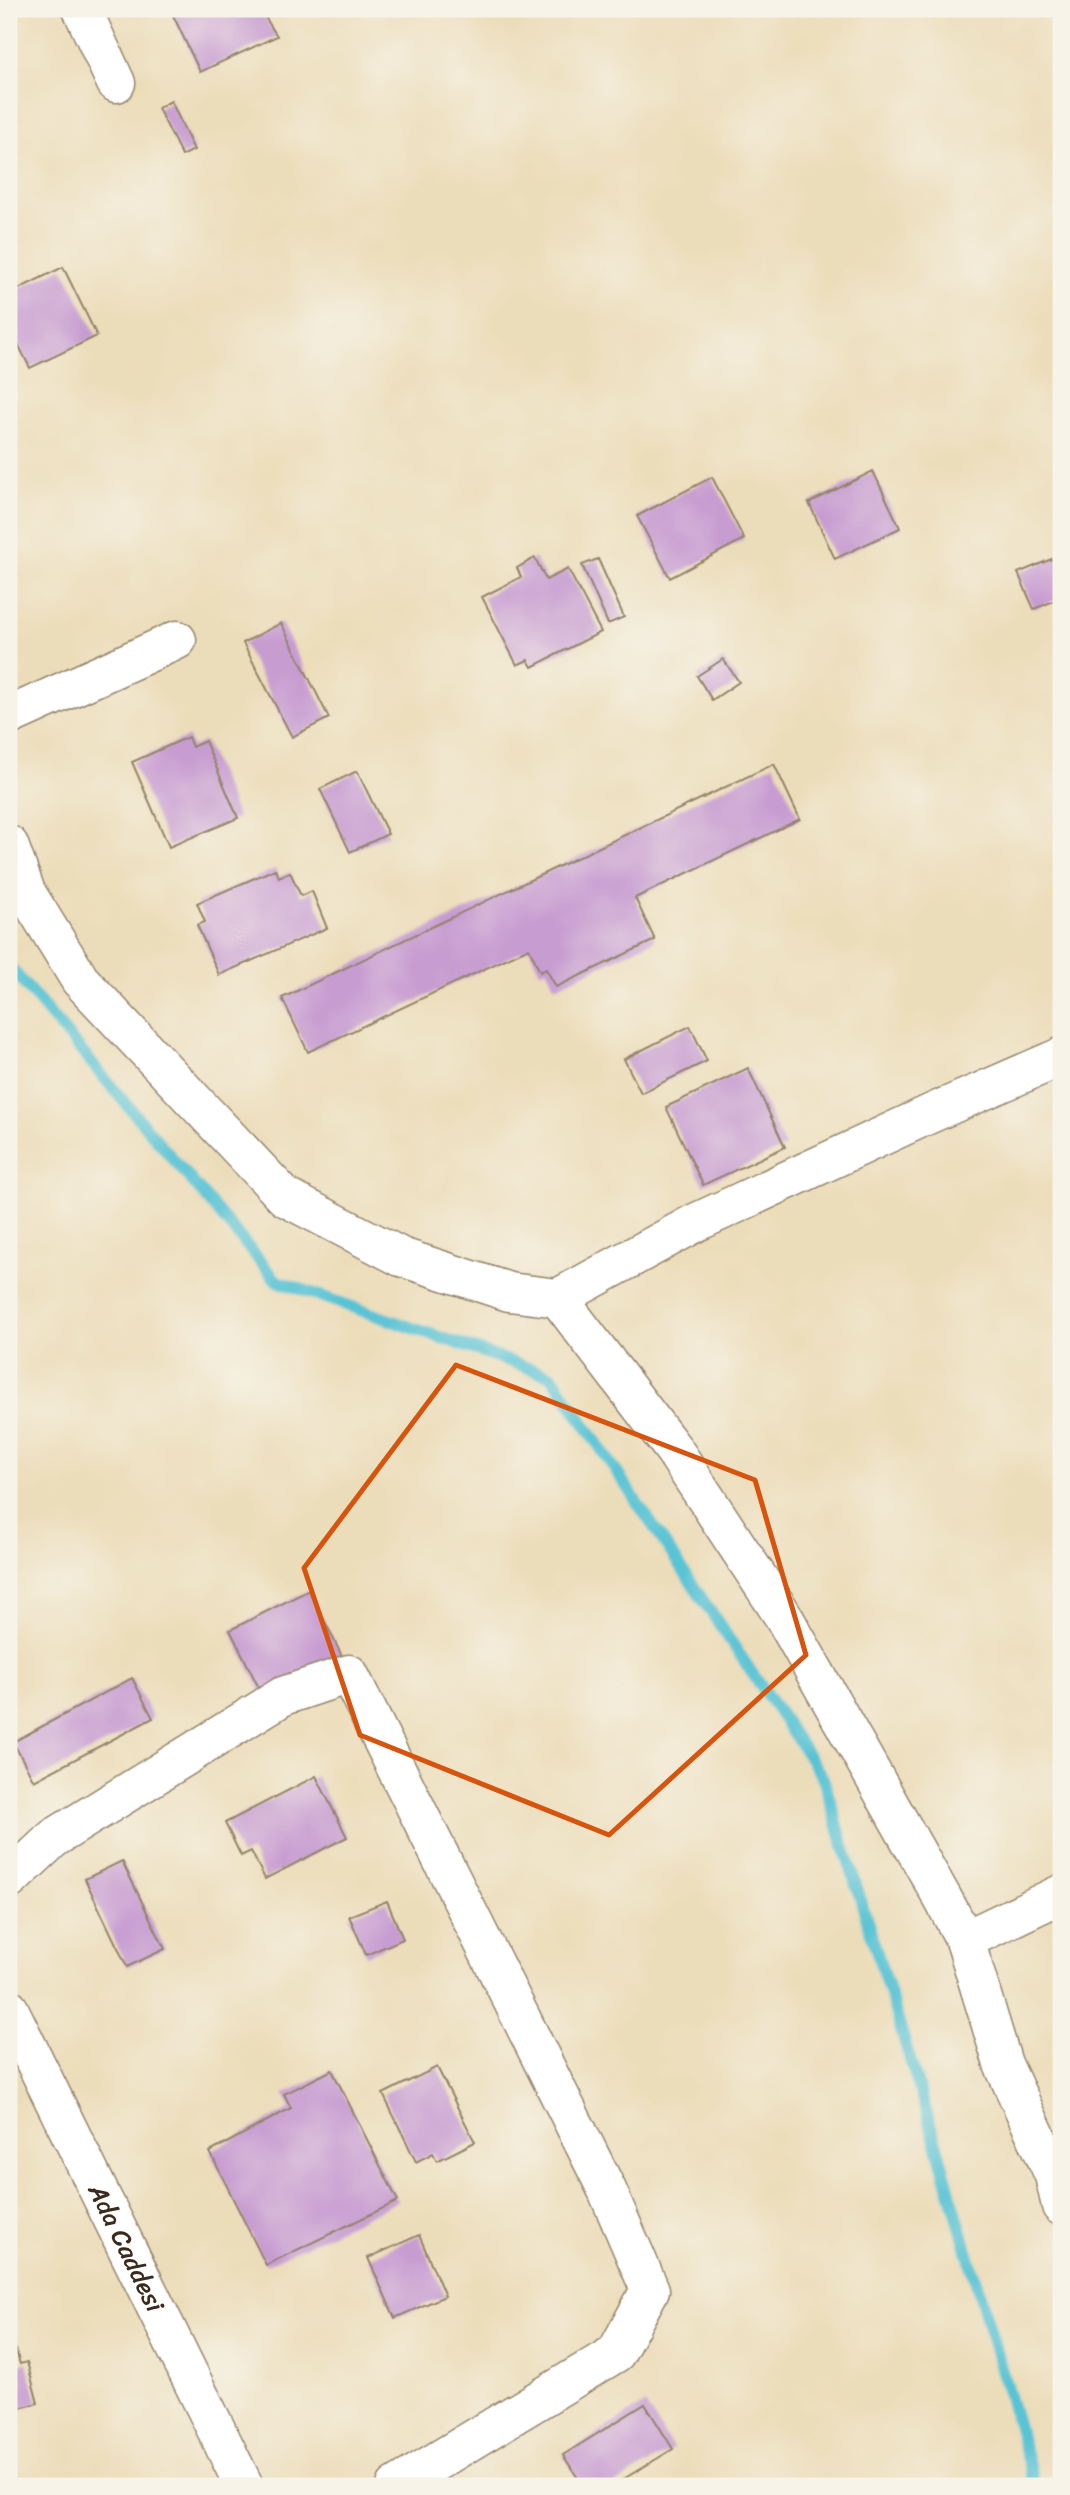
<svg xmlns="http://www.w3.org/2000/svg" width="1070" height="2495" viewBox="0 0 1070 2495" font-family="Sriracha,sans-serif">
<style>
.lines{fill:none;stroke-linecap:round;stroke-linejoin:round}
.stream{stroke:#59c3d4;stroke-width:12}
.building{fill:#c79cd1}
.street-casing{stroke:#94846c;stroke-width:41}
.secondary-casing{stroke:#94846c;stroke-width:41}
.street{stroke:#fff;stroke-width:38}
.secondary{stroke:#fff;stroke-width:38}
.marked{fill:none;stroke:#d7540e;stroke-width:5;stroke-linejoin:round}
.labels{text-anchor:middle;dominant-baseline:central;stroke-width:6;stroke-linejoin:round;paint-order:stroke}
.street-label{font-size:26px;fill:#3b2a1e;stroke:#f7f3e8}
</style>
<rect width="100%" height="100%" fill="#f7f3e8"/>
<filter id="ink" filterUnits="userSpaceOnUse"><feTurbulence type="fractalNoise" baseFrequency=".0143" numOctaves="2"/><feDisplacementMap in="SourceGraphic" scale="14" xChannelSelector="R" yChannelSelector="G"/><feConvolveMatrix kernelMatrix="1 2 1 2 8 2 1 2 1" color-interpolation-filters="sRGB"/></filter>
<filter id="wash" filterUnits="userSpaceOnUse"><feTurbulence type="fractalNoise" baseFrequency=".00686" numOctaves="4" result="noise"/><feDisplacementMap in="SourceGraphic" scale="28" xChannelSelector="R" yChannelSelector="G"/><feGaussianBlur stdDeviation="1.57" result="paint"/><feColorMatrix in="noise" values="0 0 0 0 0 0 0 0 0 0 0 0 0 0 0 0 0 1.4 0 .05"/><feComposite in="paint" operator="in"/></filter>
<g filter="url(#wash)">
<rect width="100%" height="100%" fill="#ecddba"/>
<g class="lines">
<polyline class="stream" points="9,966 277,1281 552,1376 823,1778 939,2153 1035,2486"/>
</g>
<g id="blocks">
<g class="building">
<polygon points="170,9 260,9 277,36 200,72"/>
<polygon points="171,101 194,150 182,156 158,108"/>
<polygon points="63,267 97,336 30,368 9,326 9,305 14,303 10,293"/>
<polygon points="873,471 900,528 835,559 809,503"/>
<polygon points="712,477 744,539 670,578 637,516"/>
<polygon points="1061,555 1061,598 1034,609 1018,573"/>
<polygon points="535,558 546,580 568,569 601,632 532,667 528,660 517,665 482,597 521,577 517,568"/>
<polygon points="598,559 624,617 608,624 582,565"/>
<polygon points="281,623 329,718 292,737 243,643"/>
<polygon points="723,659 739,682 712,700 697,676"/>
<polygon points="188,737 192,747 205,741 238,818 169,847 132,762"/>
<polygon points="774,764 800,819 635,898 655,940 556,987 546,969 540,972 529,948 308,1052 282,998"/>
<polygon points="357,771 388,834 350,852 320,789"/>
<polygon points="275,869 279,877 290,872 301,896 312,891 327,928 219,975 197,925 205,922 197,903"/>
<polygon points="690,1026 707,1061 641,1093 624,1059"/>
<polygon points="748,1068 785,1147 703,1185 666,1107"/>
<polygon points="309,1590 342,1656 263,1696 230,1630"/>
<polygon points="132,1678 153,1718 34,1781 13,1742"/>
<polygon points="316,1776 347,1837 265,1879 251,1851 241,1856 225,1823"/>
<polygon points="122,1861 165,1949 127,1967 85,1879"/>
<polygon points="387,1901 403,1939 366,1955 349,1916"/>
<polygon points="437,2067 475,2142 437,2161 433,2153 416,2162 383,2094"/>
<polygon points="332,2070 398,2201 266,2265 210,2152 291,2108 284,2094"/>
<polygon points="419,2235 445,2296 395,2318 368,2258"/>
<polygon points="9,2328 20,2364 27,2362 38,2403 9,2411"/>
<polygon points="645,2404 673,2449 612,2486 583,2486 563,2455"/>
</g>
</g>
</g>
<g filter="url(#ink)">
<use href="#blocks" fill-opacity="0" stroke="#94846c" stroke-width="2"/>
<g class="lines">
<g class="street-casing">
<g id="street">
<polyline points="82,9 116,83"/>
<polyline points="9,716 177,640"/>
<polyline points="9,845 26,892 80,980 285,1197 401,1257 509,1292 558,1298 695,1223 932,1113 1061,1057"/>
<polyline points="558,1298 674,1450 782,1614 943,1899 965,1940 1003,2064 1054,2175 1061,2206"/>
<polyline points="9,1880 54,1838 283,1696 349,1674 607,2190 650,2290 616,2353 396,2486"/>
<polyline points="965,1940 1061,1894"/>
</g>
</g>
<g class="secondary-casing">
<g id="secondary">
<path id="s1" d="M 9,2009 L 244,2486"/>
</g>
</g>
<use href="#street" class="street"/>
<use href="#secondary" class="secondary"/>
</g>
</g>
<path class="marked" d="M 456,1365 L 755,1480 L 806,1655 L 609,1835 L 360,1735 L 304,1568 Z"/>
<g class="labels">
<g class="street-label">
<text stroke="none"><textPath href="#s1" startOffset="266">Ada Caddesi</textPath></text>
</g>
</g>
<rect width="1070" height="2495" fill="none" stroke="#f7f3e8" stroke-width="35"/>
</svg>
